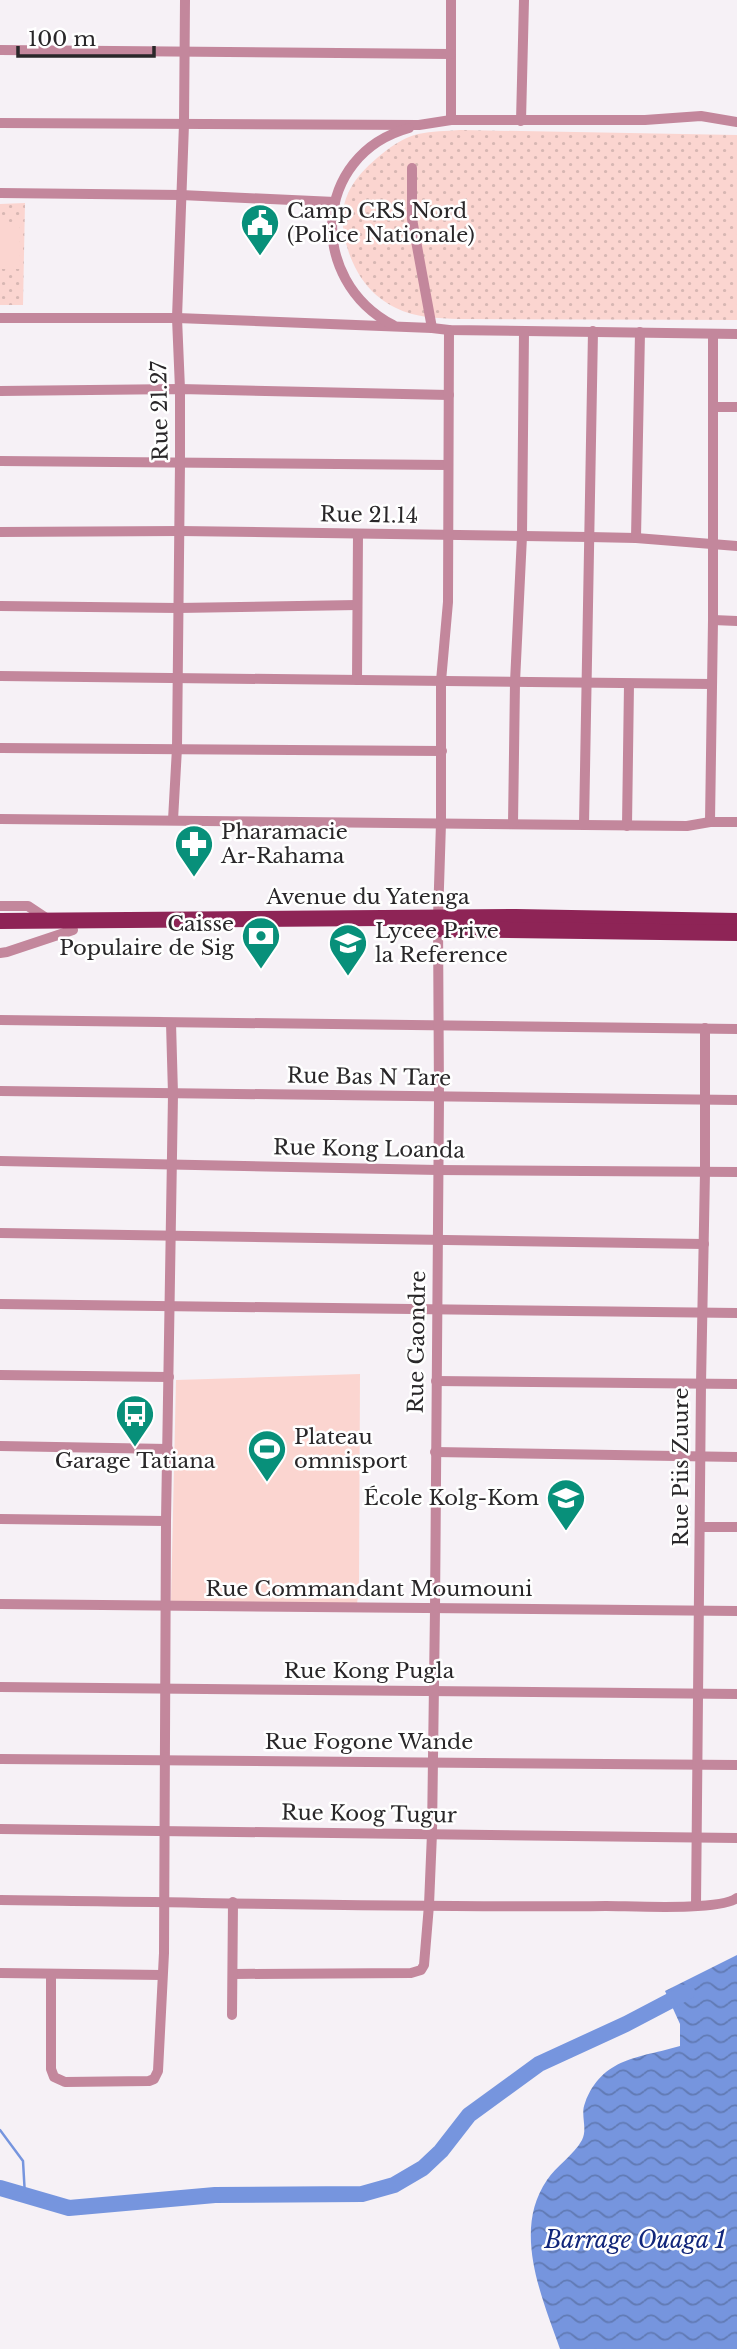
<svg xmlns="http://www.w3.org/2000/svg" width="737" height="2349" viewBox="0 0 737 2349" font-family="'Libre Baskerville',serif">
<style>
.park{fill:url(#park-dots)}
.garden{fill:#fbd5d0}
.water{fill:url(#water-waves)}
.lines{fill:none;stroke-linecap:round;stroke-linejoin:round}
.stream{stroke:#7695de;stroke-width:2.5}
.river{stroke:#7695de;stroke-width:16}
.minor{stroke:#c3879c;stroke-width:10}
.primary{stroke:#8e2456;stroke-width:16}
.labels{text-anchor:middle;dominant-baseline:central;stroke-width:5;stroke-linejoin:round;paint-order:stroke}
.poi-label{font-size:21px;fill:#292729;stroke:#fff;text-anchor:start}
.street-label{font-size:21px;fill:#292729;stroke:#fff}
.water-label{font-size:23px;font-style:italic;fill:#11267a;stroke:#fff}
</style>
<defs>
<pattern id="park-dots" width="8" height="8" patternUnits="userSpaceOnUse" patternTransform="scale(1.75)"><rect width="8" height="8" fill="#fbd5d0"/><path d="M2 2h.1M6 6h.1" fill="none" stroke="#d7b7b3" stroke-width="1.8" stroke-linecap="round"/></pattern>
<pattern id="water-waves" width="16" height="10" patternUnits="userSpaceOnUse" patternTransform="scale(1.75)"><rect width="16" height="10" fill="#7695de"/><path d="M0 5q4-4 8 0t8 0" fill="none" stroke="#617ab4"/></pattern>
</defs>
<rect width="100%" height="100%" fill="#f6f1f6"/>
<g class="park">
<path d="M 460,130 L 737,135 L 737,320 L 459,319 C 438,318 415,318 396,308 C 372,296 358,278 349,253 C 335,212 344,186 377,158 C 389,148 402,138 418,134 C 432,131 446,131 460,130 Z"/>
<polygon points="25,203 23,305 0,305 0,204"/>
</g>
<g class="garden">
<polygon points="0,225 19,225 20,269 0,269"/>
<polygon points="360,1374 359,1586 357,1604 171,1601 176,1380"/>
</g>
<path class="water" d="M 737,1955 L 737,2349 L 560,2349 C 542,2297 512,2231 547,2180 C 556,2166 574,2155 582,2140 C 588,2128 580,2115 585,2103 C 602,2057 640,2058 680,2046 L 680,2024 L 665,1991 Z"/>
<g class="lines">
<polyline class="stream" points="0,2130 23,2161 25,2196"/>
<polyline class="river" points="0,2188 69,2208 215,2195 362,2194 394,2185 423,2168 441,2151 469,2115 539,2064 626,2024 687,1992"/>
<g class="minor">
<polyline points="451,0 451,120"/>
<polyline points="0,50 451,54"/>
<polyline points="521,121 524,0"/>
<polyline points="0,123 419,125 451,120 645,120 701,116 737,122"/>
<polyline points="412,168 412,219 432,328"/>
<polyline points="0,193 181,195 335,202"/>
<polyline points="0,318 177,318 432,328 449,330 737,334"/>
<path d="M 393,325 C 307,280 312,155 409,128"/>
<polyline points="0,391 180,389 449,395"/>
<polyline points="713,407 737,407"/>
<polyline points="0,461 448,465"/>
<polyline points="0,532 180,531 589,537 636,538 737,546"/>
<polyline points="636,538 640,332"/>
<polyline points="0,606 178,608 357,605"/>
<polyline points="713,620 737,621"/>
<polyline points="0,676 712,684"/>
<polyline points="357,680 358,534"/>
<polyline points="0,748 442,751"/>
<polyline points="0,819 687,826 710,822 737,822"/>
<polyline points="173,820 177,748 180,462 180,389 177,318 184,124 185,0"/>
<polyline points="710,822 713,620 713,334"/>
<polyline points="513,824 515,682 522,536 524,331"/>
<polyline points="584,825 593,331"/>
<polyline points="627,826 629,684"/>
<polyline points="0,906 28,906 49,920"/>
<polyline points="0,953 7,952 73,930"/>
<polyline points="0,1020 737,1029"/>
<polyline points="0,1091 737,1100"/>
<polyline points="0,1161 438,1170 737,1172"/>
<polyline points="0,1233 704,1244"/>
<polyline points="0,1304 737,1313"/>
<polyline points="0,1375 169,1377"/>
<polyline points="436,1381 737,1384"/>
<polyline points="0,1446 168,1449"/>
<polyline points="435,1452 737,1457"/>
<polyline points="0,1519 166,1521"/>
<polyline points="700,1527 737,1527"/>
<polyline points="0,1604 737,1611"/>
<polyline points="0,1687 737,1694"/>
<polyline points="0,1759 737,1765"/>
<polyline points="0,1829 737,1838"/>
<path d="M 0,1900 C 202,1902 404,1908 606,1906 C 632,1906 720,1911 737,1898"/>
<polyline points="696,1906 701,1384 705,1172 705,1028"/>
<polyline points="0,1973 162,1975"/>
<polyline points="51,1974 51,2069 54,2077 65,2082 149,2081 154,2079 158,2071 164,1953 166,1521 173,1094 171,1023"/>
<polyline points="233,1974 411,1973 421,1970 424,1965 429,1905 432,1833 435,1609 439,1098 438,918 441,823 441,681 448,602 449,330"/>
<polyline points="232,2015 233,1902"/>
</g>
<g class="primary">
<polyline points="0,921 516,917 737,921"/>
<polyline points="426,929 737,933"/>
</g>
</g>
<defs>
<g id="civic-pin" transform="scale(2.0125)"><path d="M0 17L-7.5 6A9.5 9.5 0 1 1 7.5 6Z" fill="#08907a" stroke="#fff"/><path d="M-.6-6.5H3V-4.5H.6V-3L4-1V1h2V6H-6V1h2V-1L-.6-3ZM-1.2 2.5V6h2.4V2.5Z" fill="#fff"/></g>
<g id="pharmacy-pin" transform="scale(2.0125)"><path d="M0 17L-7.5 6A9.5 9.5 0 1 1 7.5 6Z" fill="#08907a" stroke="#fff"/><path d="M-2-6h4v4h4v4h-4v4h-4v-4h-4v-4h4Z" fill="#fff"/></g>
<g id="bank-pin" transform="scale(2.0125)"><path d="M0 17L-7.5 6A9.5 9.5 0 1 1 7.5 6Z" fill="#08907a" stroke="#fff"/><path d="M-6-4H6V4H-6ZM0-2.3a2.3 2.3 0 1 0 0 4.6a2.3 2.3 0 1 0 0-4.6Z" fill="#fff"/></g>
<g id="school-pin" transform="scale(2.0125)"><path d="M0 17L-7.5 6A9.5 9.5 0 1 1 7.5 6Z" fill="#08907a" stroke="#fff"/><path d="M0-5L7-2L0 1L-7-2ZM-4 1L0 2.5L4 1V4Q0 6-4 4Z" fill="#fff"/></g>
<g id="bus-pin" transform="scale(2.0125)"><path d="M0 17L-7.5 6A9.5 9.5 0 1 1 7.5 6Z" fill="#08907a" stroke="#fff"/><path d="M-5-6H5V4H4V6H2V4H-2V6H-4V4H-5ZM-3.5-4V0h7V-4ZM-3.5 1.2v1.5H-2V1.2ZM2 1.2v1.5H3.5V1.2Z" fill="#fff"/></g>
<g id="stadium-pin" transform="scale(2.0125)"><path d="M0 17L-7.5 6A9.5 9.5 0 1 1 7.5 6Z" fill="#08907a" stroke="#fff"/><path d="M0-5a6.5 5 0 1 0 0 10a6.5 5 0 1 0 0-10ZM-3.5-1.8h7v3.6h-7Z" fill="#fff"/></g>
</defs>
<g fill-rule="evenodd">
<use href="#civic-pin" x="260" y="223"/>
<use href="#pharmacy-pin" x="194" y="844"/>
<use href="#bank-pin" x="261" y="936"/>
<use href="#school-pin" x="348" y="943"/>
<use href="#bus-pin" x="135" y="1414"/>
<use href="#stadium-pin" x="267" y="1449"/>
<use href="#school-pin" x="566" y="1498"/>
</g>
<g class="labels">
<g class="poi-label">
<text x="287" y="211">Camp CRS Nord<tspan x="287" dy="24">(Police Nationale)</tspan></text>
<text x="221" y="832">Pharamacie<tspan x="221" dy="24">Ar-Rahama</tspan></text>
<text x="234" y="924" text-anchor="end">Caisse<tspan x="234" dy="24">Populaire de Sig</tspan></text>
<text x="375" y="931">Lycee Prive<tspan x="375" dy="24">la Reference</tspan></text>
<text x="294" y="1437">Plateau<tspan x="294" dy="24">omnisport</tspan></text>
<text x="135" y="1461" text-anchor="middle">Garage Tatiana</text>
<text x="539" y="1498" text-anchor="end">École Kolg-Kom</text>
</g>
<g class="street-label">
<text transform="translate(160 411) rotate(-91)">Rue 21.27</text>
<text transform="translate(369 515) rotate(1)">Rue 21.14</text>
<text x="368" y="897">Avenue du Yatenga</text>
<text transform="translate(369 1077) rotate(1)">Rue Bas N Tare</text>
<text transform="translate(369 1149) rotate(1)">Rue Kong Loanda</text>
<text transform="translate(417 1342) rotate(-89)">Rue Gaondre</text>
<text transform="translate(681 1467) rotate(-90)">Rue Piis Zuure</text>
<text x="369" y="1589">Rue Commandant Moumouni</text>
<text x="369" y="1671">Rue Kong Pugla</text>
<text x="369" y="1742">Rue Fogone Wande</text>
<text transform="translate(369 1814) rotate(1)">Rue Koog Tugur</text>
</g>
<g class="water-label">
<text x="635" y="2240">Barrage Ouaga 1</text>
</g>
</g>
<path d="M18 46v10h136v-10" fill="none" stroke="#292729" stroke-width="3.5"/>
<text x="28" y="46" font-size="21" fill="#292729" stroke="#ffffff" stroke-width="5" paint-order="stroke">100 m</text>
</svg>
